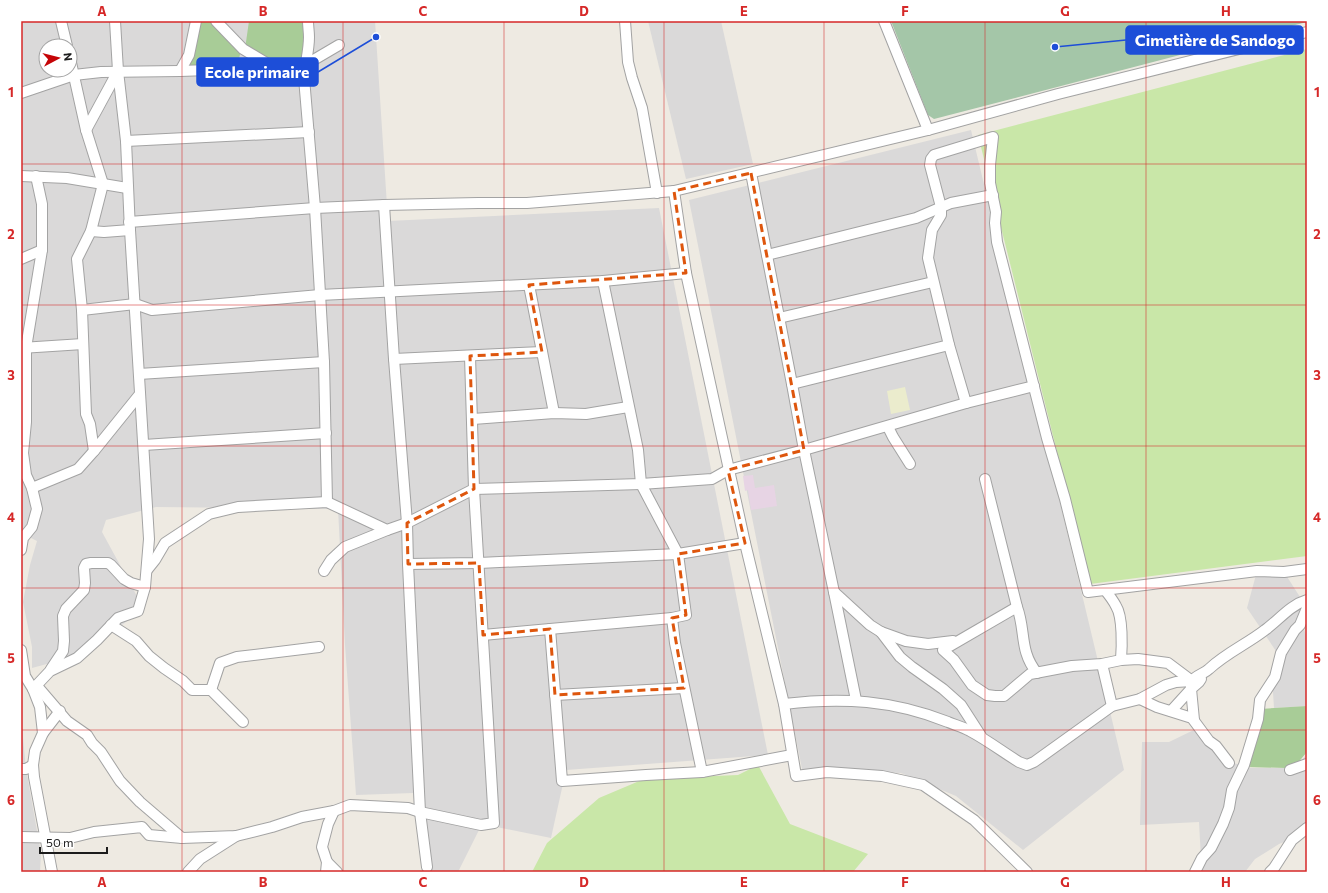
<svg xmlns="http://www.w3.org/2000/svg" width="1328" height="893" viewBox="0 0 1328 893" font-family="Commissioner,sans-serif">
<style>
.residential{fill:#dad9d9;fill-rule:evenodd}
.industrial{fill:#e7d4e4}
.farmland{fill:#ebeccd}
.grass{fill:#c9e7a8}
.forest{fill:#a8cc97}
.cemetery{fill:#a4c6a8}
.lines{fill:none;stroke-linecap:round;stroke-linejoin:round}
.minor-casing{stroke:#a3a3a3;stroke-width:12}
.minor{stroke:#fff;stroke-width:10}
.marked{fill:none;stroke:#de560d;stroke-width:3;stroke-dasharray:8 5;stroke-linejoin:round}
.grid{fill:none;stroke:#d62828;stroke-width:1;stroke-opacity:0.55}
.leader{fill:none;stroke:#1d4ed8;stroke-width:1.5}
.callout-dot{fill:#1d4ed8;stroke:#fff;stroke-width:1.5}
.callout{fill:#1d4ed8;stroke:#1d4ed8;stroke-width:1.5}
.callout-label{font-size:16px;text-anchor:middle;font-weight:bold;fill:#fff}
.neatline{fill:none;stroke:#d62828;stroke-width:1.5}
.grid-label{font-size:13px;text-anchor:middle;font-weight:bold;fill:#d62828}
</style>
<rect width="100%" height="100%" fill="#eeeae2"/>
<g class="residential">
<path d="M 21,21 L 375,21 L 388,221 L 659,208 L 768,755 L 566,770 L 551,838 L 482,824 L 458,872 L 425,872 L 413,793 L 356,795 L 345,645 L 338,509 L 156,507 L 106,520 L 102,532 L 144,609 L 80,655 L 32,668 L 32,647 L 23,602 L 30,565 L 37,541 L 21,533 ZM 46,46 L 70,46 L 70,70 L 46,70 Z"/>
<polygon points="648,21 721,21 753,164 686,179"/>
<polygon points="971,130 1124,770 1023,850 956,796 901,773 802,769 689,200"/>
<polygon points="1257,571 1284,572 1300,597 1304,629 1307,638 1307,706 1274,708 1272,677 1280,657 1247,608"/>
<polygon points="21,717 26,769 41,853 40,872 21,872"/>
<polygon points="1200,727 1231,763 1253,766 1248,768 1286,768 1293,771 1307,754 1307,828 1292,839 1279,844 1255,859 1245,872 1194,872 1201,859 1199,822 1140,825 1142,742 1169,742"/>
</g>
<polygon class="industrial" points="753,475 755,488 774,485 777,506 751,510 748,490 745,491 743,476"/>
<polygon class="farmland" points="905,387 910,410 891,414 887,391"/>
<g class="grass">
<polygon points="1307,49 1307,556 1090,584 978,135"/>
<polygon points="758,765 790,824 868,854 853,872 532,872 547,843 599,798 644,779 738,775"/>
</g>
<g class="forest">
<polygon points="198,21 214,21 241,50 237,68 183,70"/>
<polygon points="249,21 306,21 304,63 275,66 245,49"/>
<polygon points="1307,706 1307,752 1296,765 1286,768 1246,767 1251,766 1244,765 1260,709"/>
</g>
<polygon class="cemetery" points="891,21 1307,21 1307,22 934,119 928,115"/>
<g class="lines">
<g class="minor-casing">
<g id="minor">
<polyline points="61,21 67,46"/>
<polyline points="216,21 243,49 273,67"/>
<path d="M 308,21 C 308,26 309,32 309,37 C 309,51 305,64 304,78 L 315,208 L 324,362 L 327,502"/>
<polyline points="625,21 628,62 632,78 642,108 657,193"/>
<polyline points="884,21 928,130"/>
<polyline points="70,58 86,130 103,184 91,231 77,259 82,310 86,414 90,424 94,451"/>
<polyline points="180,71 189,55 196,21"/>
<polyline points="21,93 74,75 101,72 180,71 238,69 305,65 339,45"/>
<polyline points="86,130 118,71 115,21"/>
<polyline points="126,141 309,132"/>
<polyline points="751,173 792,384 804,450 834,592 856,700"/>
<polyline points="21,176 67,178 127,188"/>
<polyline points="674,191 686,273 745,543 784,704 796,776 827,772 882,776 923,785 974,820 1027,872"/>
<polyline points="384,205 394,359 407,523 408,564 420,812 427,867"/>
<polyline points="129,222 315,208 384,205 478,203 527,203 674,191 928,130 1058,94 1307,32"/>
<polyline points="91,231 104,232 130,230"/>
<polyline points="767,255 916,218 951,203 993,195"/>
<polyline points="21,259 42,250"/>
<polyline points="529,285 554,413"/>
<polyline points="82,310 135,304 152,310 320,295 603,281 686,273"/>
<polyline points="779,318 933,282"/>
<polyline points="21,348 83,344"/>
<polyline points="394,359 542,352"/>
<polyline points="139,374 324,362"/>
<polyline points="792,384 949,345"/>
<polyline points="966,403 949,345 928,258 932,230 941,215 941,207 930,165 931,159 934,155 993,137 990,165 990,183 996,212 995,223 997,242 1047,438 1065,499 1088,592 1257,571 1284,572 1307,569"/>
<polyline points="473,419 554,413 586,414 628,407"/>
<polyline points="888,427 893,437 910,464"/>
<polyline points="144,445 326,433"/>
<path d="M 985,479 L 1017,607 C 1026,631 1019,651 1037,673"/>
<polyline points="32,488 78,469 94,451 140,394"/>
<polyline points="21,550 23,538 32,527 37,509 32,488 26,475 23,453 26,422 26,348 42,250 42,204 36,176"/>
<polyline points="408,564 479,563 678,554 745,543"/>
<polyline points="147,570 155,560 165,543 209,514 238,507 327,502 387,530 407,523 474,489 641,484 712,479 728,470 804,450 966,403 1034,386"/>
<polyline points="324,571 331,560 345,547 387,530"/>
<path d="M 1105,590 C 1109,595 1113,600 1116,606 C 1123,617 1122,647 1121,660"/>
<polyline points="834,592 870,625 881,632 906,641 928,644 953,641"/>
<polyline points="1017,607 943,650 954,660 972,685 987,695 995,696 1004,696 1030,674 1072,666 1102,664 1121,660 1138,659 1168,663 1192,681"/>
<polyline points="672,618 675,643 702,772"/>
<polyline points="111,625 136,641 149,656 164,668 183,681 192,690 211,690 243,722"/>
<polyline points="550,629 562,781 646,775 702,772 792,755"/>
<polyline points="881,632 900,657 912,667 943,689 961,705 981,736"/>
<polyline points="483,635 672,618 686,615 678,554 641,484 638,450 603,281"/>
<polyline points="21,650 25,676 33,689 40,707 43,733 35,751 33,765 34,777 52,872"/>
<polyline points="1102,664 1112,706"/>
<polyline points="51,669 63,651 64,641 63,616 66,609 84,590 85,583 84,568 86,564 91,563 108,563 111,565 124,579 131,583 145,587"/>
<polyline points="37,686 67,721 87,735 92,743 101,752 120,781 140,802 182,838"/>
<polyline points="33,689 50,671 77,658 97,640 118,618 138,611 145,587 149,539 130,230 126,141 118,71"/>
<polyline points="211,690 220,663 237,657 319,647"/>
<polyline points="555,695 684,688"/>
<polyline points="1140,699 1157,707 1192,718 1209,741 1216,746 1229,763"/>
<path d="M 784,704 C 842,697 893,700 948,722 C 955,725 963,727 970,731 C 987,740 1003,752 1019,762 L 1027,765 L 1034,762 L 1112,706 L 1140,699 L 1166,685 L 1176,682 L 1192,681 C 1196,675 1204,674 1209,669 C 1226,653 1247,644 1265,630 C 1279,620 1290,605 1307,600"/>
<polyline points="1171,711 1191,689 1191,685"/>
<polyline points="1194,720 1191,689 1199,682 1201,679"/>
<polyline points="43,733 60,711"/>
<polyline points="21,769 26,769 33,765"/>
<polyline points="1290,770 1307,764"/>
<polyline points="21,837 70,838 94,832 142,827 149,835 182,838 236,836 272,827 302,817 334,811 350,805 408,808 420,812 481,825 494,823 474,489 470,356"/>
<polyline points="327,862 337,872"/>
<polyline points="188,872 200,859 236,836"/>
<polyline points="326,872 327,862 322,847 328,824 334,811"/>
<polyline points="1195,872 1202,858 1211,848 1223,824 1229,808 1232,790 1244,765 1258,719 1260,700 1275,677 1281,653 1295,630 1300,625 1307,608"/>
<polyline points="1270,872 1274,868 1292,840 1307,828"/>
</g>
</g>
<use href="#minor" class="minor"/>
</g>
<path class="marked" d="M 751,173 L 804,450 L 728,470 L 745,543 L 678,554 L 686,615 L 672,618 L 684,688 L 555,695 L 550,629 L 483,635 L 479,563 L 408,564 L 407,523 L 474,489 L 470,356 L 542,352 L 529,285 L 686,273 L 674,191 Z"/>
<path class="grid" d="M 182,21 L 182,872M 343,21 L 343,872M 504,21 L 504,872M 664,21 L 664,872M 824,21 L 824,872M 985,21 L 985,872M 1146,21 L 1146,872M 21,164 L 1307,164M 21,305 L 1307,305M 21,446 L 1307,446M 21,588 L 1307,588M 21,730 L 1307,730"/>
<path class="leader" d="M1055 47L1126 40M376 37L318 72"/>
<g class="callout-dot">
<circle cx="1055" cy="47" r="4"/>
<circle cx="376" cy="37" r="4"/>
</g>
<g class="callout">
<rect x="1126" y="26" width="177" height="28" rx="4"/>
<rect x="197" y="58" width="121" height="28" rx="4"/>
</g>
<g class="callout-label">
<text x="1215" y="46">Cimetière de Sandogo</text>
<text x="257" y="78">Ecole primaire</text>
</g>
<rect width="1328" height="893" fill="none" stroke="#ffffff" stroke-width="44"/>
<g transform="translate(58 58) rotate(83)"><circle r="19" fill="#ffffff" stroke="#a4a4a4"/>
<path d="M0-3L7 15L0 10L-7 15Z" fill="#c50407"/>
<text y="-6" font-size="11" font-weight="bold" text-anchor="middle" fill="#1c1c1c">N</text>
</g>
<path d="M40 847v6h67v-6" fill="none" stroke="#1c1c1c" stroke-width="2"/>
<text x="46" y="847" font-size="12" fill="#1c1c1c" stroke="#ffffff" stroke-width="3" paint-order="stroke">50 m</text>
<rect x="22" y="22" width="1284" height="849" class="neatline"/>
<g class="grid-label">
<text x="102" y="16">A</text>
<text x="263" y="16">B</text>
<text x="423" y="16">C</text>
<text x="584" y="16">D</text>
<text x="744" y="16">E</text>
<text x="905" y="16">F</text>
<text x="1065" y="16">G</text>
<text x="1226" y="16">H</text>
<text x="11" y="97">1</text>
<text x="1317" y="97">1</text>
<text x="11" y="239">2</text>
<text x="1317" y="239">2</text>
<text x="11" y="380">3</text>
<text x="1317" y="380">3</text>
<text x="11" y="522">4</text>
<text x="1317" y="522">4</text>
<text x="11" y="663">5</text>
<text x="1317" y="663">5</text>
<text x="11" y="805">6</text>
<text x="1317" y="805">6</text>
<text x="102" y="887">A</text>
<text x="263" y="887">B</text>
<text x="423" y="887">C</text>
<text x="584" y="887">D</text>
<text x="744" y="887">E</text>
<text x="905" y="887">F</text>
<text x="1065" y="887">G</text>
<text x="1226" y="887">H</text>
</g>
</svg>
